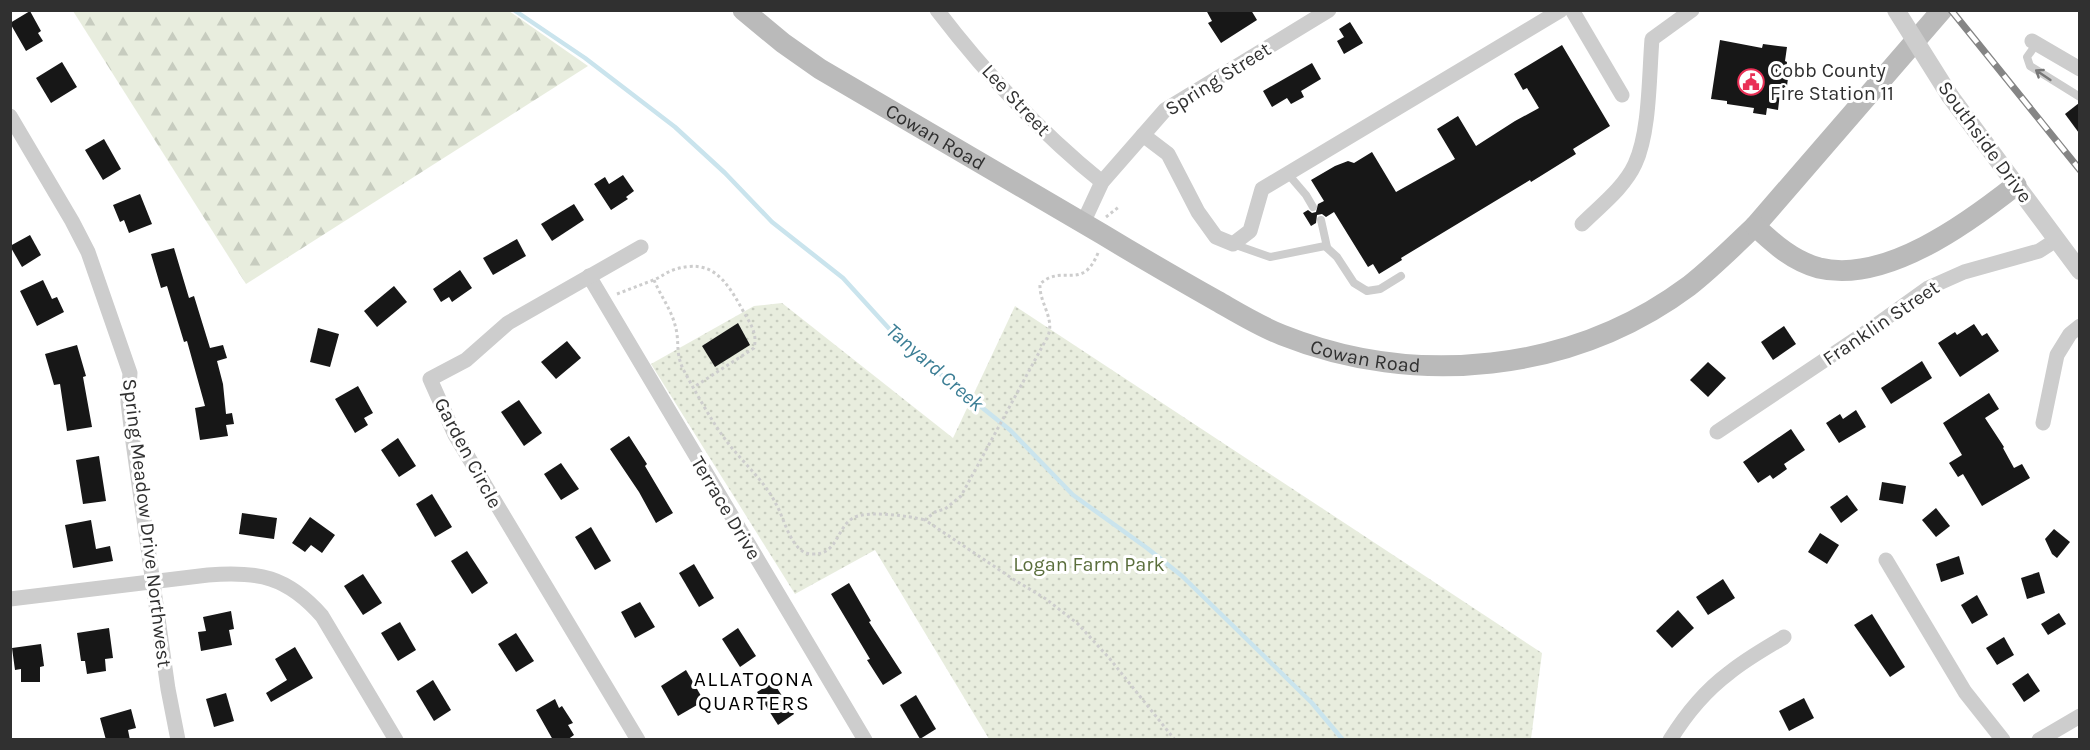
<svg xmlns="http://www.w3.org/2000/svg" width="2090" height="750" viewBox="0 0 2090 750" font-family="Karla,sans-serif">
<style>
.forest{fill:url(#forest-firs)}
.park{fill:url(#park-dots)}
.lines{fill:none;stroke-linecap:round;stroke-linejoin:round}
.stream{stroke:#cae4ed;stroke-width:4.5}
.building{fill:#171717}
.path{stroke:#cdcdcd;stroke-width:3;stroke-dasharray:3 3;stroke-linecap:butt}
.service{stroke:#cdcdcd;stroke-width:8}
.minor{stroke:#cdcdcd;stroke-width:15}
.tertiary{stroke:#cdcdcd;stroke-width:18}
.secondary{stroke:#bababa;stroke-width:21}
.rail-casing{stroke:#858585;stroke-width:7}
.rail{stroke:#fff;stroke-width:4.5;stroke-dasharray:14;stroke-linecap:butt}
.tertiary-bridge{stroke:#cdcdcd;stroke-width:18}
.oneway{stroke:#777}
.labels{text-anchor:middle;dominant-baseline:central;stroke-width:6;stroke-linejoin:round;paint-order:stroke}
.poi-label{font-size:20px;fill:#303030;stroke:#fff;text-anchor:start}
.street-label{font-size:20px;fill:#303030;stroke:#fff}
.park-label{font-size:20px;fill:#5a6e3c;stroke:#fff}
.water-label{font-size:21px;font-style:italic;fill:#3c7e95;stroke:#fff}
.neighbourhood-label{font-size:21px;letter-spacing:1.5px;fill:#000;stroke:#fff}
</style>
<defs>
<pattern id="forest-firs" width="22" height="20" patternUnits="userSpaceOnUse" patternTransform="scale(1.5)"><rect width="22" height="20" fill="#e8edde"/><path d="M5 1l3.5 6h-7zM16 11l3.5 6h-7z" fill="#c7ccbf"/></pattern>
<pattern id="park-dots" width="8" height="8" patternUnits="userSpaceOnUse" patternTransform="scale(1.5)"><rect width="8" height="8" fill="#e8edde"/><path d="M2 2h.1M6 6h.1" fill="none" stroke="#c7ccbf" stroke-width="1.8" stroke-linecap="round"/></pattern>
</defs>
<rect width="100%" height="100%" fill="#fff"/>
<polygon class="forest" points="73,11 509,11 588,66 246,284"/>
<polygon class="park" points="782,303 953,438 1015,306 1542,653 1531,739 989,739 875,550 795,594 651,364 754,306"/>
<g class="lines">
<polyline class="stream" points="514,10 585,58 675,127 725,173 772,222 843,278 904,345 1010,430 1073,495 1147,548 1182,576 1312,703 1343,740"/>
</g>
<g class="building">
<polygon points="1206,10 1251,10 1257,20 1221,43 1208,23 1212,21"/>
<polygon points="30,11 41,31 38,33 43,41 26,51 10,23"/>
<polygon points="1350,22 1363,43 1344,54 1337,41 1344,37 1339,29"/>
<polygon points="1720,40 1762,48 1763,44 1787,47 1785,61 1787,62 1786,70 1789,70 1786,94 1780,93 1778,110 1767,108 1766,115 1753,113 1754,108 1727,104 1727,101 1711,99"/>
<polygon points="1562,45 1610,126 1573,149 1576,154 1531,182 1530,180 1401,258 1402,260 1379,274 1373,264 1368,267 1334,212 1326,217 1322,214 1317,215 1316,223 1311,226 1303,213 1308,210 1312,213 1316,212 1318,204 1324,201 1311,180 1335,166 1348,161 1354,163 1372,152 1396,192 1455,159 1437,129 1458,116 1476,146 1515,121 1539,108 1527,88 1523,90 1514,74"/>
<polygon points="62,62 77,87 51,103 36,78"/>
<polygon points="1312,63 1321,79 1301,91 1304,97 1291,104 1287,98 1272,107 1263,91"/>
<polygon points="2079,103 2079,133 2065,114"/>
<polygon points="104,139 121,169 103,180 85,150"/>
<polygon points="623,175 634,191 626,197 628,199 611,210 594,184 605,177 609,184"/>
<polygon points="140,194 152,224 129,233 124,220 120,222 113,205"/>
<polygon points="574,204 584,220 552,241 541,224"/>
<polygon points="30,235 41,255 22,267 10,246"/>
<polygon points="517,239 526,256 493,275 483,258"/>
<polygon points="174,248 189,298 194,296 210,348 223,345 227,358 217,361 223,384 226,414 232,413 234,424 226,425 228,436 200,440 195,408 205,406 187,341 184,342 167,286 161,288 151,254"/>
<polygon points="460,270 472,288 452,302 449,297 441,302 433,289"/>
<polygon points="43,280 52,299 57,297 64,312 37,326 20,291"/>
<polygon points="394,286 407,302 377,327 364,311"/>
<polygon points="738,323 750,345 715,367 702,346"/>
<polygon points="1974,324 1982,336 1987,333 1999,351 1960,377 1938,343 1955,332 1957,335"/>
<polygon points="1784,326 1796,344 1773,360 1761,342"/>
<polygon points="318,328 339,334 330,367 310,362"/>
<polygon points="567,341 581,358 556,379 541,362"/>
<polygon points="77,345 86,376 83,377 92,427 67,431 60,384 54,385 45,354"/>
<polygon points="1922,361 1932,378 1891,404 1881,388"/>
<polygon points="1708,362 1726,378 1708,397 1690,380"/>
<polygon points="358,386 373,413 364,418 368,425 355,433 335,399"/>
<polygon points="1989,393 1999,409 1985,418 2004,447 2003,448 2014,468 2022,464 2030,478 1982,506 1963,474 1958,477 1949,463 1962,455 1943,423"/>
<polygon points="519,400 542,433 524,446 501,412"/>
<polygon points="1856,410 1866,427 1839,443 1826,423 1840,414 1843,419"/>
<polygon points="1791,429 1805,450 1784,464 1787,469 1773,479 1770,475 1758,483 1743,462"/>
<polygon points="629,436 647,464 645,466 673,513 656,523 639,492 610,449"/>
<polygon points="398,438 416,466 399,477 381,450"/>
<polygon points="99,456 106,501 83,504 76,460"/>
<polygon points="561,463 579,489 561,500 544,474"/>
<polygon points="1882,482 1906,486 1903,504 1879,500"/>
<polygon points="432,494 452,527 435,537 416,504"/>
<polygon points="1847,495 1858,510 1841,523 1830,507"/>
<polygon points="1936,508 1950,526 1936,537 1922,520"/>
<polygon points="242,513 277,518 274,539 239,534"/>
<polygon points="310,517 335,535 322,553 311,545 305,552 292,543"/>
<polygon points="91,520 96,549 110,546 113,561 73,568 65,525"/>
<polygon points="591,527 611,561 595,570 575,537"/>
<polygon points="2054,529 2070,542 2057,558 2052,554 2045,539"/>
<polygon points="1820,533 1839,545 1827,564 1808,552"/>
<polygon points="467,551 488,583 472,594 451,561"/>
<polygon points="1959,556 1964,574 1941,582 1936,564"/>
<polygon points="694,564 714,598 699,607 679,573"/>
<polygon points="2039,572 2045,593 2027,599 2021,578"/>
<polygon points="363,574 382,603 363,615 344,586"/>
<polygon points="1723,579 1735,598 1708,615 1696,597"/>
<polygon points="849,583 871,621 869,622 902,673 883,685 867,660 870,659 831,594"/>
<polygon points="1977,595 1988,615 1972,624 1961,605"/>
<polygon points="640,602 655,627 635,638 621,612"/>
<polygon points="1678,610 1694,628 1672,648 1656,631"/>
<polygon points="231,611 234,629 229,630 232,645 201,651 198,632 206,631 203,617"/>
<polygon points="2059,613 2066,624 2048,635 2041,624"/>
<polygon points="1872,614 1905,667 1890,677 1854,625"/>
<polygon points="400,622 416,650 398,661 381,633"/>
<polygon points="109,628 113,658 105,659 106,671 87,674 85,661 81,661 77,633"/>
<polygon points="738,628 756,656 740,667 722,639"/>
<polygon points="516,633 534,661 516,672 498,644"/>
<polygon points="2004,637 2014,655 1997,665 1986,648"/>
<polygon points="41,644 44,666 40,667 40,682 21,682 21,669 15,670 12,648"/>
<polygon points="295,647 313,678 271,702 266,693 287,680 275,659"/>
<polygon points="686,670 704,701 678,716 661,686"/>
<polygon points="2028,673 2040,691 2024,702 2012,684"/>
<polygon points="433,680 451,710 434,721 416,691"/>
<polygon points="773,682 794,714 778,725 757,692"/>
<polygon points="226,693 234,721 214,727 206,699"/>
<polygon points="916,695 936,729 920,739 900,705"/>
<polygon points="1804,698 1814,718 1789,731 1779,711"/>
<polygon points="555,699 559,708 562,706 573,723 568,725 574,735 567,740 553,740 536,710"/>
<polygon points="131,709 136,728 128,730 130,740 106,740 100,718"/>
</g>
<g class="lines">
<g class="path">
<polyline points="1106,217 1120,206"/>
<path d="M 1098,253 C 1082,292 1063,263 1040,284 C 1039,303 1055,318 1048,336 L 961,496 L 945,509 L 935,512 L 925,520 L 1013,579 L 1046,599 L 1078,624 L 1110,659 L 1175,740"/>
<path d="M 654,280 C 660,295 671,309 675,325 C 680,341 675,352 683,369 C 695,391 713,424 728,443 C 744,464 764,480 776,504 C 784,517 791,553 811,554 C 838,556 836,528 853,518 C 866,510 910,516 925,520"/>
<path d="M 617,294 C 630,289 643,284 656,279 C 662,276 667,272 673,270 C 711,257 726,280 742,309 C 749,322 758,332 754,348 L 694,387"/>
</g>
<g class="service">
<polyline points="2037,43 2027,57 2030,66 2080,97"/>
<polyline points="1288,174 1306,195 1313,207"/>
<polyline points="1321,220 1327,247"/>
<polyline points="1233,244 1270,257 1325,246 1337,257 1354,283 1367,291 1380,289 1401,276"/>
</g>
<g class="minor">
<path d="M 937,10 C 986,74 1040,132 1102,182"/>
<polyline points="1572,10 1622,95"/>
<polyline points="2032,41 2080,69"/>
<polyline points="10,116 72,221 88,252 130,373 128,402 132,435 168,689 178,740"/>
<polyline points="1143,135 1168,154 1198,212 1216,237 1233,244 1250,231 1262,189 1561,10"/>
<polyline points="1083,223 1102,182 1165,110 1329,10"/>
<path d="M 1582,224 C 1600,206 1624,188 1635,164 C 1650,132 1649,75 1652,39 L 1692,10"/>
<polyline points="589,276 865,740"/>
<polyline points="2043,423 2057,355 2070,334 2080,326"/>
<polyline points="1717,432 1868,331 1928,288 1964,272 2039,251 2056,240"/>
<polyline points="1886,560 1965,692 2003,740"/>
<path d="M 10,599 L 208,575 C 258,571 287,576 322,616 L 396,740"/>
<polyline points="638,740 455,435 430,379 466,360 508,323 641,247"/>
<path d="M 1670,740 C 1686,714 1705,691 1729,673 C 1746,659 1766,648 1784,637"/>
<polyline points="2039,740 2080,716"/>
</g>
<polyline class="tertiary" points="1950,96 2080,271"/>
<g class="secondary">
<path id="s1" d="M 743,10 L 783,43 L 820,69 C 914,124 1008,179 1102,234 C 1140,257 1178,279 1217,301 C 1238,313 1259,326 1282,335 C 1415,388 1572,373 1689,286 C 1712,268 1734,246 1755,226 L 1942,10"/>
<path d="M 1755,226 C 1774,244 1793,261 1819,268 C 1885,284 1968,223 2016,185"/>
</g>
<g class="rail-casing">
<polyline id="rail" points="1951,10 2080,170"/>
</g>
<use href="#rail" class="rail"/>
<polyline class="tertiary-bridge" points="1896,10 1950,96"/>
</g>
<defs><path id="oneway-shaft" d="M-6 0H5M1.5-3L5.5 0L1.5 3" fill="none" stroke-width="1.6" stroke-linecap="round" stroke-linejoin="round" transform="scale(1.5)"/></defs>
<use class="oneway" href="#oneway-shaft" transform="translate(2043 75) rotate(-146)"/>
<defs>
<g id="civic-ring" transform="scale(1.35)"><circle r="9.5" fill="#fff" stroke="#e93056" stroke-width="1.5"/><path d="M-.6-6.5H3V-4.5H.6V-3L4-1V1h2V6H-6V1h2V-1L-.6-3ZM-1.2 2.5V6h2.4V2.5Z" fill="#e93056"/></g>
</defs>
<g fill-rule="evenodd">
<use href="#civic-ring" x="1751" y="82"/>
</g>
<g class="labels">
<g class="poi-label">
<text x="1770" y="70">Cobb County<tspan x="1770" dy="23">Fire Station 11</tspan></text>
</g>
<g class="street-label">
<text transform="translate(1218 79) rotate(-32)">Spring Street</text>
<text transform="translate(1016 100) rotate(47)">Lee Street</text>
<text stroke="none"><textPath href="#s1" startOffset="231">Cowan Road</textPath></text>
<text transform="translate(1985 142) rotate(54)">Southside Drive</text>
<text transform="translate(1881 323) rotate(-34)">Franklin Street</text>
<text stroke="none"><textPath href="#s1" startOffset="717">Cowan Road</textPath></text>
<text transform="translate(468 453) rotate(62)">Garden Circle</text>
<text transform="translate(726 508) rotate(59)">Terrace Drive</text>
<text transform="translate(147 523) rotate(83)">Spring Meadow Drive Northwest</text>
</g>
<g class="park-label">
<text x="1089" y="564">Logan Farm Park</text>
</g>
<g class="water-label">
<text transform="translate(935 367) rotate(41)">Tanyard Creek</text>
</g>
<g class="neighbourhood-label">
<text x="754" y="679">ALLATOONA<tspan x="754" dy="24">QUARTERS</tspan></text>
</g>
</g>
<rect width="2090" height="750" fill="none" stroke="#303030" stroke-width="24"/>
</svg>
